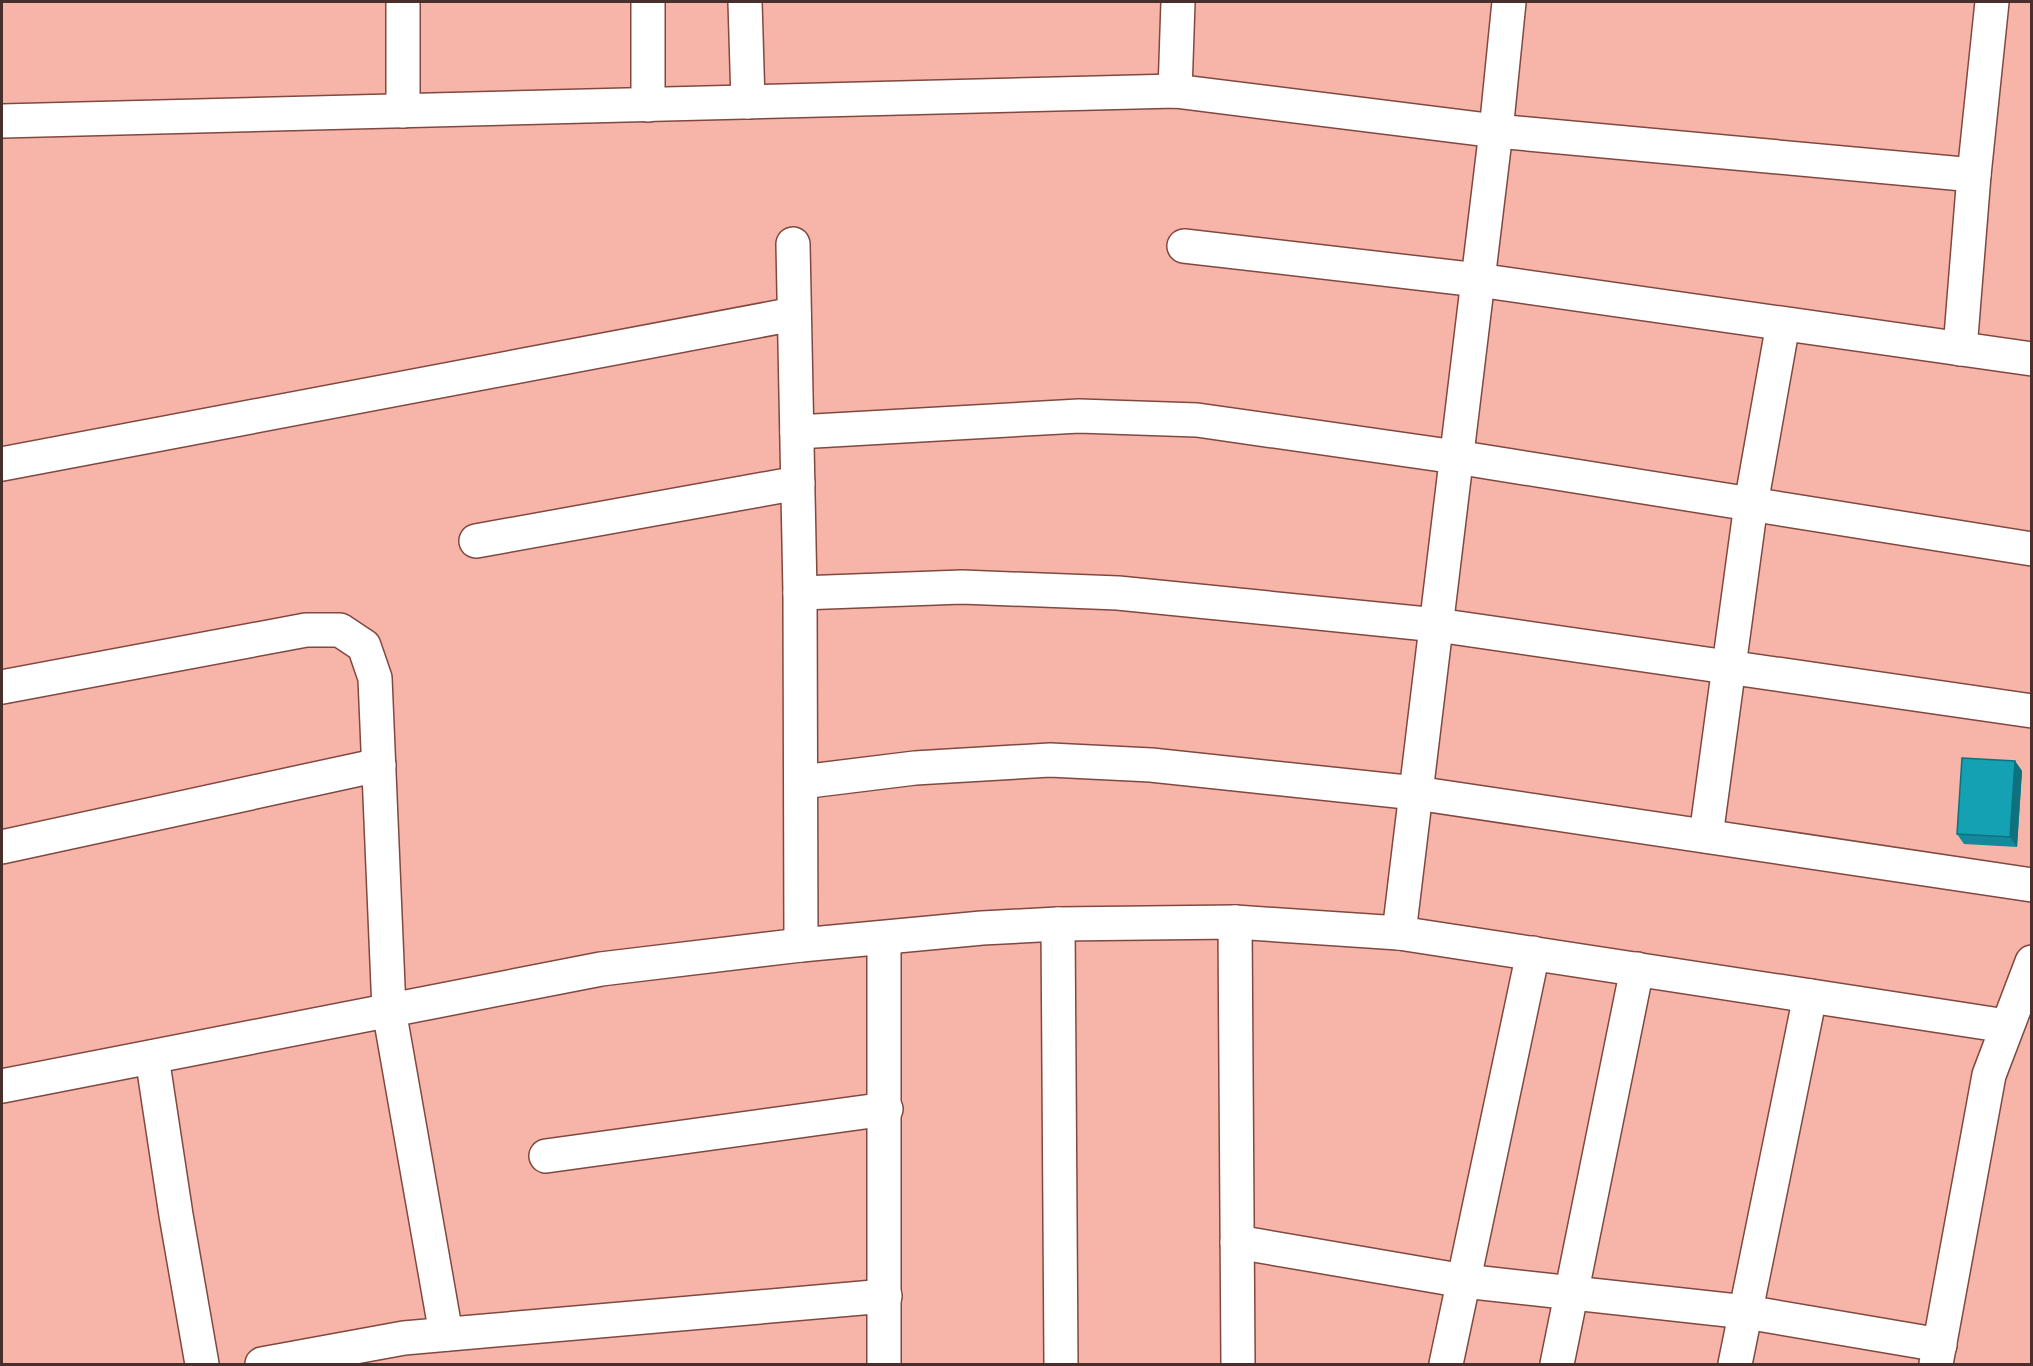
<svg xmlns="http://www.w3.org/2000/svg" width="2033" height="1366" viewBox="0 0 2033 1366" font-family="'Open Sans',sans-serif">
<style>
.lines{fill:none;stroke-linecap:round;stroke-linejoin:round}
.minor-casing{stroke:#814840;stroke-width:36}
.minor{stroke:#fff;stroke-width:33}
.wall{fill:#128a9b}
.shaded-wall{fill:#0f717e}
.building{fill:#15a1b4;stroke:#0f717e;stroke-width:1.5}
</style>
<rect width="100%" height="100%" fill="#f7b4a9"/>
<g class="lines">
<g class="minor-casing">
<g id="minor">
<polyline points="403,2 403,111"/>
<polyline points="745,2 748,102"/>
<polyline points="1175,91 1178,2"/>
<polyline points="648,105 648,2"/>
<polyline points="2,121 1175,91 1496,131 1974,175"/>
<polyline points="793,244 800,593 801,945"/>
<polyline points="1184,246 1478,280 2032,359"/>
<polyline points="1960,349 1974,175 1992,2"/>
<polyline points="797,432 1079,416 1197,420 1456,457 2032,549"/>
<polyline points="2,464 794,314"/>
<polyline points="476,541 798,483"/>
<polyline points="800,593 962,587 1118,593 1437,625 2032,711"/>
<polyline points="2,687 306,630 340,630 364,646 375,678 389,1010 446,1334"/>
<polyline points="801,782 915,768 1050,760 1151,765 1416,793 2032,885"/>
<polyline points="1706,836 1751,504 1783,324"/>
<polyline points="2,847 379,765"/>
<polyline points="1235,922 1238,1364"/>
<polyline points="1058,924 1061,1364"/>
<polyline points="1399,933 1496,131 1509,2"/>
<polyline points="884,939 884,1364"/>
<polyline points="152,1057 176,1215 202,1364"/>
<polyline points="2,1086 601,969 801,945 982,928 1058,924 1235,922 1399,933 2006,1026"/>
<polyline points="546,1156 886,1109"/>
<polyline points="1237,1242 1464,1281 1746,1312 1940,1345"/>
<polyline points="262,1364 404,1338 885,1296"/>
<polyline points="1446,1364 1533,953"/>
<polyline points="1557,1364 1637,969"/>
<polyline points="1735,1364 1810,996"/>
<polyline points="1936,1364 1989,1075 2032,962"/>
</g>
</g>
<use href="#minor" class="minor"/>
</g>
<polygon class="wall" points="2015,761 2022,771 2017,847 1964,844 1957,834"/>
<polygon class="shaded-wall" points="2015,761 2022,771 2017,847 2010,837"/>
<polygon class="building" points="1962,758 2015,761 2010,837 1957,834"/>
<rect width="2033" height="1366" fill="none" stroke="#492f2b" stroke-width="6"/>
</svg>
